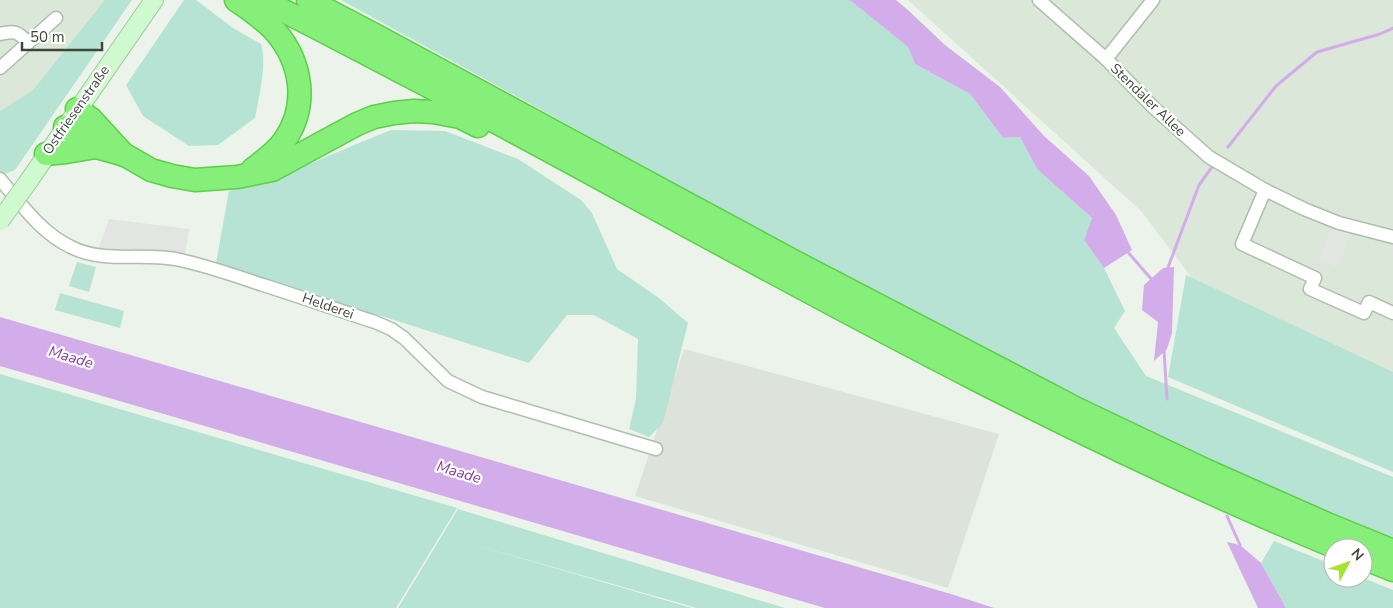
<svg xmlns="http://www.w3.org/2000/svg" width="1393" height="608" viewBox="0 0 1393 608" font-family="'Nunito Sans',sans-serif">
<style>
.residential{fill:#dae7d9}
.industrial{fill:#dde3db}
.green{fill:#b7e3d5}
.parking{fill:#e2e5e1}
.water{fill:#d3ade9}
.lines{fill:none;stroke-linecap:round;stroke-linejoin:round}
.stream{stroke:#d3ade9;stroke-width:3}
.minor-casing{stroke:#afbead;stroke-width:15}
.secondary-casing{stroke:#a0ce9e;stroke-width:20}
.motorway-casing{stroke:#5dce49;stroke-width:25}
.minor{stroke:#fff;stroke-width:12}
.secondary{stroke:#cff9ce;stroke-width:18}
.motorway{stroke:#86ef79;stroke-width:22}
.secondary-bridge-casing{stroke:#a0ce9e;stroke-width:20;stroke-linecap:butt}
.secondary-bridge{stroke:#cff9ce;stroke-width:18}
.labels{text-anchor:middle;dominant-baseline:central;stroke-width:4.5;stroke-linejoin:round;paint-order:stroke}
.street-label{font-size:14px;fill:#3b4739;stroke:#fff}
.water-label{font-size:15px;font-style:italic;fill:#813ca8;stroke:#fff}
</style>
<rect width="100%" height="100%" fill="#ebf3ea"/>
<g class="residential">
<polygon points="0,0 106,0 33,90 0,111"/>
<polygon points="908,0 1393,0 1393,375 1195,282 1141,211"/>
</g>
<polygon class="industrial" points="684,349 999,434 948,588 635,496"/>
<g class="green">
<polygon points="105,0 132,0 15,170 0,176 0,111 33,90"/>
<path d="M 184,0 L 196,0 L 233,28 L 261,44 C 267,64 259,97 255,118 L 218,145 L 189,146 L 143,116 L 126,85 Z"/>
<polygon points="341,0 847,0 851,1 908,47 915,64 970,94 1003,138 1020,137 1037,169 1092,218 1084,240 1104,268 1125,311 1114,328 1146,376 1393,477 1393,538 1322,510 1058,394"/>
<polygon points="391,130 445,131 518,159 581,200 592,213 617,269 659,298 688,323 663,423 649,437 629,429 636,399 638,339 594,315 567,315 529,363 216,263 229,191 262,184 359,143"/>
<polygon points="77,262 96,267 89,292 69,286"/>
<polygon points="1186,275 1393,372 1393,472 1168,377"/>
<polygon points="60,293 124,311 120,328 55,310"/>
<polygon points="0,374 457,508 396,608 0,608"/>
<polygon points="458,509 785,608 697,608 468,543 692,608 398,608"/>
<polygon points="1274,541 1333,565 1333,578 1363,578 1393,590 1393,608 1286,608 1261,563"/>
</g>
<g class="parking">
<polygon points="109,219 189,229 185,256 98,250"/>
<polygon points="1333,225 1353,230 1337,268 1318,259"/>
</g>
<g class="water">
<polygon points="847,0 896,0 909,11 945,45 1000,87 1044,136 1089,176 1116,215 1132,250 1104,268 1084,240 1092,218 1037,169 1020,137 1003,138 970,94 915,64 908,47 851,1"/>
<polygon points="1174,267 1172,333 1167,349 1154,361 1158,322 1142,310 1144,285 1163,268"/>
<polygon points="0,317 951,594 994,608 825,608 0,366"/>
<polygon points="1227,542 1240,545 1261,563 1286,608 1258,608"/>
</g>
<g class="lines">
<g class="stream">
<polyline points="1228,147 1276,86 1317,52 1380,34 1393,28"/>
<polyline points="1126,250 1153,281"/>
<polyline points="1167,270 1199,185 1212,167"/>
<polyline points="1164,350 1167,399"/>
<polyline points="1227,516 1240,545"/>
</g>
<g class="minor-casing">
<g id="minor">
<polyline points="1039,0 1106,59 1154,108 1209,157 1265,190 1304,209 1339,223 1393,237"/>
<path d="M 0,34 C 14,30 19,32 28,43 L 0,68"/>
<polyline points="28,43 56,18"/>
<polyline points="1106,59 1153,0"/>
<path d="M 0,179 C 21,204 41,233 71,247 C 104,264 144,252 180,260 C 208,266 236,276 263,285 C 301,297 338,310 375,322 L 391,329 L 404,338 L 448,381 L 482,397 L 656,449"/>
<polyline points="1265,190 1242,244 1315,278 1310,289 1364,313 1369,302 1393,313"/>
</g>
</g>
<g class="secondary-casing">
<polyline id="secondary" points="28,182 154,0"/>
</g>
<g class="motorway-casing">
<g id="motorway">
<path d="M 236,0 C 250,10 264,19 275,31 C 302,62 309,106 284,141 C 276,152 264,161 253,169"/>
<path d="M 262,0 C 313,25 363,52 413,78 C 485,116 556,154 627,193 C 859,320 1093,447 1338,548"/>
<polyline points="308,0 373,34 795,262 1079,410 1205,470 1327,524 1393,551"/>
<polyline points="77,109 91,119 124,155"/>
<polyline points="65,127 96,147 125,155 151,170 172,176 195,180 237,177 272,170 357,124 374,117 394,113 414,111 433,112 460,117 478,126"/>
<polyline points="46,154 66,152 96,147"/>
<polyline points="1363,558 1393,570"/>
</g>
</g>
<use href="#minor" class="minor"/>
<use href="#secondary" class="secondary"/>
<use href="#motorway" class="motorway"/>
<g class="secondary-bridge-casing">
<polyline id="secondary-bridge" points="0,221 28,182"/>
</g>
<use href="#secondary-bridge" class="secondary-bridge"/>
</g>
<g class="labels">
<g class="street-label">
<text transform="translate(1148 100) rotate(44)">Stendaler Allee</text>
<text transform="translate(76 110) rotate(-55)">Ostfriesenstraße</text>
<text transform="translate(328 306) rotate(19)">Helderei</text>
</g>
<g class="water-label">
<text transform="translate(71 357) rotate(17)">Maade</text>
<text transform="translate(459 472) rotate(17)">Maade</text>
</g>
</g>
<g transform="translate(1348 563) rotate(49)"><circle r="24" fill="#ffffff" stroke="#b1b5b0"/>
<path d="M0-4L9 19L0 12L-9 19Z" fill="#a2e430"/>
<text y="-8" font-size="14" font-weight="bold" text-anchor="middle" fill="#3b4739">N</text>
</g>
<path d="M22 42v8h80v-8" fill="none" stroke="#3b4739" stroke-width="2.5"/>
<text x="30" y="42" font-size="15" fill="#3b4739" stroke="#ffffff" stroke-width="4" paint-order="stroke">50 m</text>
</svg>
